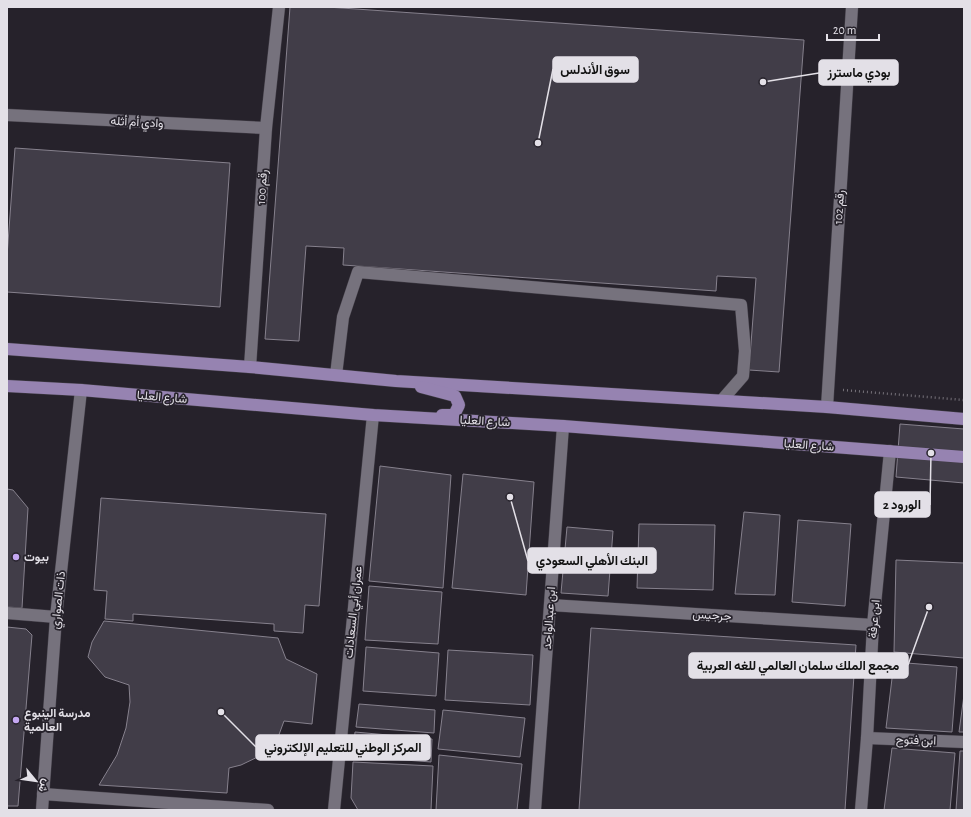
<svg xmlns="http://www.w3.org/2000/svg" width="971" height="817" viewBox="0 0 971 817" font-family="'Alegreya Sans',Vazirmatn,sans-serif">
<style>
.building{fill:#413d48;stroke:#86818d}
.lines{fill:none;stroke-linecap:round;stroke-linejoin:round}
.minor-casing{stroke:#423e47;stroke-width:13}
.major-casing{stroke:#423e47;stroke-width:13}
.path{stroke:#757179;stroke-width:2.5;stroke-dasharray:1 3;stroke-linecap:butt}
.minor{stroke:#76727d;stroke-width:12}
.major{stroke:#9683b1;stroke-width:12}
.poi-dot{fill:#c4a7f1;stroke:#26222b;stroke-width:1.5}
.labels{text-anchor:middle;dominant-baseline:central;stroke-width:3.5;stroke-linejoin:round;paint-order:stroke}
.street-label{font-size:12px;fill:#e3e0e7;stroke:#26222b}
.poi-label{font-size:12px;font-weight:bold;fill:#e3e0e7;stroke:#26222b;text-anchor:start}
.leader{fill:none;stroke:#e3e0e7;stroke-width:1.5}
.callout-dot{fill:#e3e0e7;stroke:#26222b;stroke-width:1.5}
.callout{fill:#e3e0e7;stroke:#e3e0e7;stroke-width:1.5}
.callout-label{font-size:13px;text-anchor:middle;font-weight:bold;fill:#111}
</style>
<rect width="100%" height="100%" fill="#26222b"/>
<g class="building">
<polygon points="290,7 327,7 804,40 779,372 749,370 756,278 717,276 716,291 343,265 344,248 306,246 299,341 265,339"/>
<polygon points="15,148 230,163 220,307 7,292 7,256"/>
<polygon points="900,424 964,429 964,483 896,477"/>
<polygon points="380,466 451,475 443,588 369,581"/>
<polygon points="463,474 534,482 526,595 452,588"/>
<polygon points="7,489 13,490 28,508 22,608 7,607"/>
<polygon points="101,498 326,514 319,606 305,605 303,633 274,631 274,624 133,614 133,621 105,619 107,591 94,590"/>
<polygon points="744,512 780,515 775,595 735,594"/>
<polygon points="798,520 851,524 845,606 792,602"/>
<polygon points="639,524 715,525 713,590 637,588"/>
<polygon points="567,527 613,531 608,596 561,593"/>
<polygon points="896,560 964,563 964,658 894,652"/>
<polygon points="369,586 442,592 438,644 365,640"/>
<polygon points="104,621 278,638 286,659 317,674 312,724 284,721 277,740 266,753 241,765 229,768 227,793 99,785 117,755 126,728 130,702 129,685 105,677 88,657 92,642"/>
<polygon points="7,627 26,629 32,635 18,806 7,806"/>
<polygon points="591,628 856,645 845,810 579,810"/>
<polygon points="366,647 439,653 436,696 363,691"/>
<polygon points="448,650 533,655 530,705 445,700"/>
<polygon points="894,662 957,667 952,732 886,728"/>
<polygon points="964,695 964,732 959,732"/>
<polygon points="359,704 435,710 434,733 356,727"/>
<polygon points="443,710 525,718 520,757 438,749"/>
<polygon points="355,732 432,739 431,762 353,756"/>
<polygon points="892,748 955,753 950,810 884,810"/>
<polygon points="960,751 964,751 964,810 956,810"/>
<polygon points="439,755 522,764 517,810 436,810"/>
<polygon points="353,762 433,766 431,810 358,810 351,798"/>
</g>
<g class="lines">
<g class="minor-casing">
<g id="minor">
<polyline points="7,115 266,128"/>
<polyline points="250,367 266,128 279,7"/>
<polyline points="336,375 343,317 358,272 741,305 745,351 743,376 722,400"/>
<polyline points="827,407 852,7"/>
<polyline points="550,605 873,625"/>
<polyline points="7,613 56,617"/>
<polyline points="867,738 964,742"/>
<polyline points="43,794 268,810"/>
<polyline points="42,810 56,617 81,390"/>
<polyline points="334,810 373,415"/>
<polyline points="535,810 563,426"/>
<polyline points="861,810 867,738 873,625 890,451"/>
</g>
</g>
<g class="major-casing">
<g id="major">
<polyline points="7,349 250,367 396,381 827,407 964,419"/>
<polyline points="7,386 81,390 373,415 563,426 964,457"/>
<polyline points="421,387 455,396 459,405 454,415 442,415"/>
</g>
</g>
<polyline class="path" points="843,390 964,400"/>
<use href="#minor" class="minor"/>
<use href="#major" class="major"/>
</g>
<g class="poi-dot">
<circle cx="16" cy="557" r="4"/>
<circle cx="16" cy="720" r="4"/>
</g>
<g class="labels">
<g class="street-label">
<text transform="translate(137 122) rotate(3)">وادي أم أثله</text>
<text transform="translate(262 187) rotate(-86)">رقم 100</text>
<text transform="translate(839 207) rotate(-86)">رقم 102</text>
<text transform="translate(162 397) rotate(5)">شارع العليا</text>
<text transform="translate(485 421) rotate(3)">شارع العليا</text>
<text transform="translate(809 445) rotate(4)">شارع العليا</text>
<text transform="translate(58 600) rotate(-84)">ذات الصواري</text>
<text transform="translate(353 612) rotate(-84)">عمران أبي السعادات</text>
<text transform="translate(712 615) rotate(4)">جرجيس</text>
<text transform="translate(549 618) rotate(-86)">ابن عبدالواحد</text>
<text transform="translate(874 619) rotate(-85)">ابن عرفة</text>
<text transform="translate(916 740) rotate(2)">ابن فتوح</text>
</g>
<g class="poi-label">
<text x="24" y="557">بيوت</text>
<text x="24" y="713">مدرسة الينبوع<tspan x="24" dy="14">العالمية</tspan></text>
</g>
</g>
<path class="leader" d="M538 143L553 69M763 82L819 73M931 453L930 505M510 497L528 561M929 607L908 665M221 712L256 747"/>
<g class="callout-dot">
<circle cx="538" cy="143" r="4"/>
<circle cx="763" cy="82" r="4"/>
<circle cx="931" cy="453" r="4"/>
<circle cx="510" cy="497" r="4"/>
<circle cx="929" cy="607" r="4"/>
<circle cx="221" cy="712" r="4"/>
</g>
<g class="callout">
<rect x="553" y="57" width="85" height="25" rx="4"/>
<rect x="819" y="60" width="79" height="25" rx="4"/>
<rect x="875" y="492" width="55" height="25" rx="4"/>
<rect x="528" y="548" width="128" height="25" rx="4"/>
<rect x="689" y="653" width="219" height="25" rx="4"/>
<rect x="256" y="735" width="174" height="25" rx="4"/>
</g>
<g class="callout-label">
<text x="595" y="74">سوق الأندلس</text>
<text x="859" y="77">بودي ماسترز</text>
<text x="902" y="509">الورود 2</text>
<text x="592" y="565">البنك الأهلي السعودي</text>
<text x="798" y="670">مجمع الملك سلمان العالمي للغه العربية</text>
<text x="343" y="752">المركز الوطني للتعليم الإلكتروني</text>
</g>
<rect width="971" height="817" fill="none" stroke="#e3e0e7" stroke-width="16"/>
<g transform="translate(36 781) rotate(119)" stroke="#26222b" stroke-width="3" paint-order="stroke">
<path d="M0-3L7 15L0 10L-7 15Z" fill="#e3e0e7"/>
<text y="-6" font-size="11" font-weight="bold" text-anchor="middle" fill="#e3e0e7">ش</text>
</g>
<path d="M827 34v6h52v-6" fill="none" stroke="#e3e0e7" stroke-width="2"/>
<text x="833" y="34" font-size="12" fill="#e3e0e7" stroke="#26222b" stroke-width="3" paint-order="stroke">20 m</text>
</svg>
